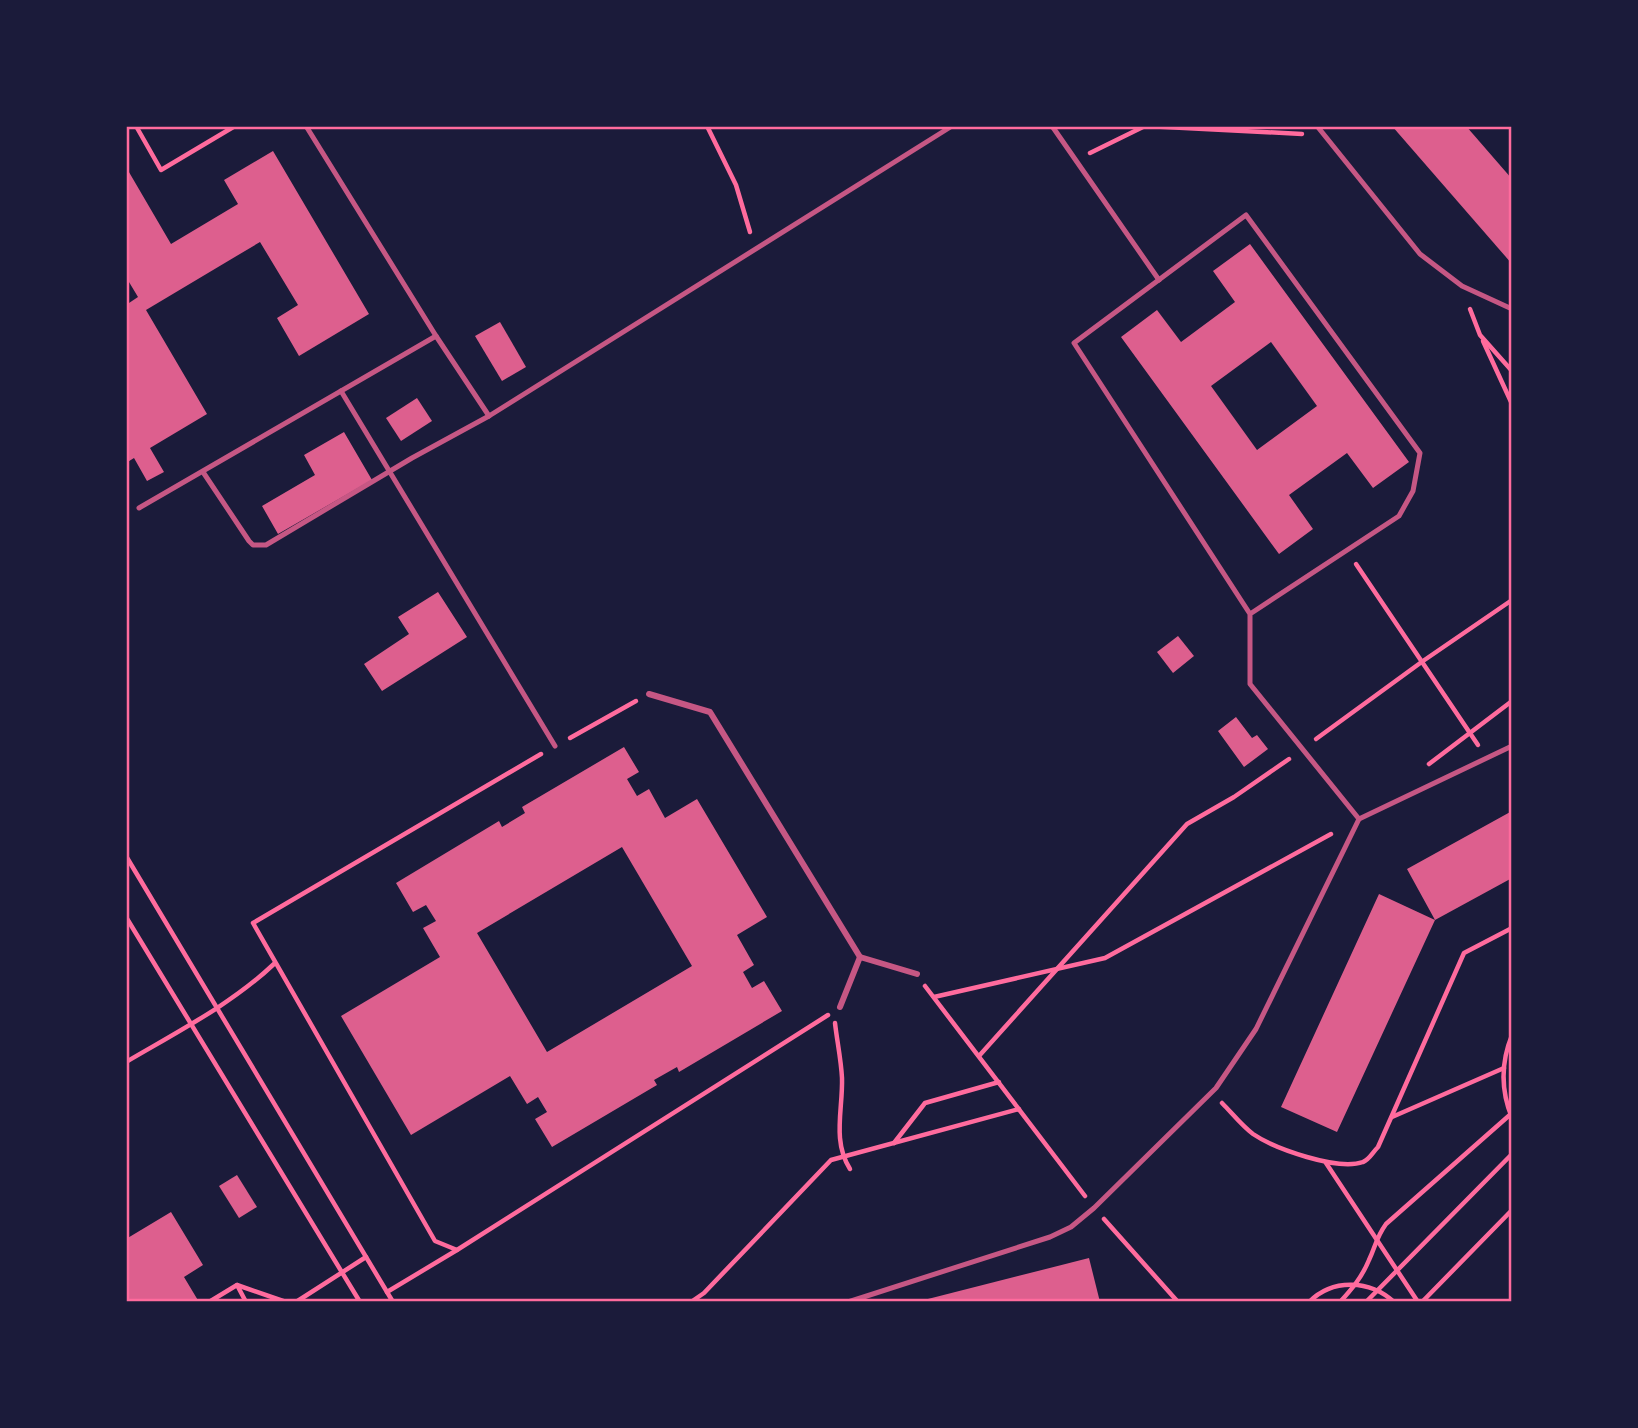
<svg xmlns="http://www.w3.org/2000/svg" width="1638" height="1428" viewBox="0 0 1638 1428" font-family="Merriweather,serif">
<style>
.building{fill:#dd5f8e;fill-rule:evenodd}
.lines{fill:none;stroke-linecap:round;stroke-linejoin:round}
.path{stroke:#ff6b9d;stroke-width:4.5}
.service{stroke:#c65784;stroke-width:5}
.pedestrian{stroke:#c65784;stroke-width:6}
.neatline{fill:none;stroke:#ff6b9d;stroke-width:2.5}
</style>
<rect width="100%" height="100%" fill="#1b1b3a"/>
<g class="building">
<polygon points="1392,126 1466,126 1512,179 1512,264"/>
<polygon points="273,151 369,314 299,356 277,318 298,305 260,242 146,310 207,414 150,448 164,472 147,481 134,458 126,463 126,305 138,297 126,277 126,167 171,244 238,204 224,180"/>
<path d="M 1250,244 L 1409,462 L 1373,488 L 1347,453 L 1289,495 L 1313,529 L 1279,554 L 1121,337 L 1157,310 L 1181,342 L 1235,302 L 1213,271 ZM 1271,342 L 1317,406 L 1257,450 L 1211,386 Z"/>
<polygon points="500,322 526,367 502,381 475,336"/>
<polygon points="417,398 432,421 401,441 386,418"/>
<polygon points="344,432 372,480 278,534 262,506 315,475 304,455"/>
<polygon points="438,592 467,637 382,691 364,664 409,634 398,617"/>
<polygon points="1178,636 1194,656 1173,673 1157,652"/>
<polygon points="1236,717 1252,738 1257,735 1268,749 1244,767 1218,731"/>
<path d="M 624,747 L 639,772 L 627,779 L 637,796 L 649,789 L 665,818 L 697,799 L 767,917 L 737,935 L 754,965 L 743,972 L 752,988 L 764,981 L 782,1011 L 679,1072 L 677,1067 L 654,1080 L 657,1085 L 552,1147 L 535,1119 L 547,1112 L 538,1097 L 527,1104 L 510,1076 L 411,1135 L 341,1016 L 440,957 L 423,928 L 436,921 L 426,905 L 413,912 L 396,883 L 499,821 L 502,827 L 525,813 L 522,807 ZM 622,847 L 692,966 L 547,1052 L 477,933 Z"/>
<polygon points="1512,811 1512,878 1435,920 1337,1132 1281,1107 1379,894 1435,920 1407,869"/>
<polygon points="237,1175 257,1207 239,1218 219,1186"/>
<polygon points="171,1212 203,1265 184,1277 199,1302 126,1302 126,1239"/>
<polygon points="1089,1258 1100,1302 920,1302 920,1301"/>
</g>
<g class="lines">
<g class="path">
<polyline points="136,126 161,170 235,126"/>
<polyline points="707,126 736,185 750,232"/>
<polyline points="1090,153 1145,126 1302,134"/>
<polyline points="1470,309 1480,335 1512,371"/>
<polyline points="1483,341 1512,404"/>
<polyline points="1356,564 1478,745"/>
<polyline points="570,738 636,701"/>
<polyline points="1316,739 1423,661 1512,600"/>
<polyline points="1429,764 1512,701"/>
<polyline points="126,856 393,1302"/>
<polyline points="126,917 360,1302"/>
<polyline points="925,986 1085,1196"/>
<polyline points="934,997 1105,958 1331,834"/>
<path d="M 835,1023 C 837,1041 841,1059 842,1078 C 843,1109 832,1141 850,1169"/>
<path d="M 1512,1035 C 1501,1062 1501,1091 1512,1118"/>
<polyline points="979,1056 1187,824 1234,797 1289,759"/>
<path d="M 126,1062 C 177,1032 232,1004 275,963"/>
<path d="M 1222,1103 C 1232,1113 1242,1126 1253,1134 C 1275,1149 1338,1171 1363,1162 C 1369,1160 1373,1152 1378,1147 L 1464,953 L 1512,928"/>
<polyline points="1392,1117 1504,1068"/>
<polyline points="894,1143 925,1103 999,1082"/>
<polyline points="1326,1163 1418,1302"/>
<polyline points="1104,1219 1178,1302"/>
<polyline points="457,1250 435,1241 253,923 541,754"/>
<polyline points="237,1285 286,1302"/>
<polyline points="387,1292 457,1250 828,1015"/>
<polyline points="209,1302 237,1285 246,1302"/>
<polyline points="296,1302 366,1257"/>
<polyline points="691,1302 704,1293 831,1160 1019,1109"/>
<path d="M 1309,1302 C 1333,1278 1370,1280 1394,1302"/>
<path d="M 1340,1302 C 1352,1289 1362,1277 1369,1260 C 1376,1245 1376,1238 1386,1224 L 1512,1113"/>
<polyline points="1366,1302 1512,1154"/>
<polyline points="1422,1302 1512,1210"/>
</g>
<g class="service">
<polyline points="306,126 436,336 489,416"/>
<polyline points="1052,126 1159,280"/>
<polyline points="1317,126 1420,254 1462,286 1512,309"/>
<polyline points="341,391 555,746"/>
<polyline points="203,472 249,541 253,545 266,545 412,458 489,416 952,126"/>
<polyline points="139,508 436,336"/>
<polyline points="1250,614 1399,516 1413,491 1420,453 1246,215 1074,343 1250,614 1250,684 1359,819"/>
<polyline points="848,1302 1050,1237 1071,1227 1094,1208 1216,1088 1256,1029 1359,819 1512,746"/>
</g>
<g class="pedestrian">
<polyline points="649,694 710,712 860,957"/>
<polyline points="840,1007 860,957 917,974"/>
</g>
</g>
<rect width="1638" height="1428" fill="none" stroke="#1b1b3a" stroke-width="256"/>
<rect x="128" y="128" width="1382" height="1172" class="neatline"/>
</svg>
